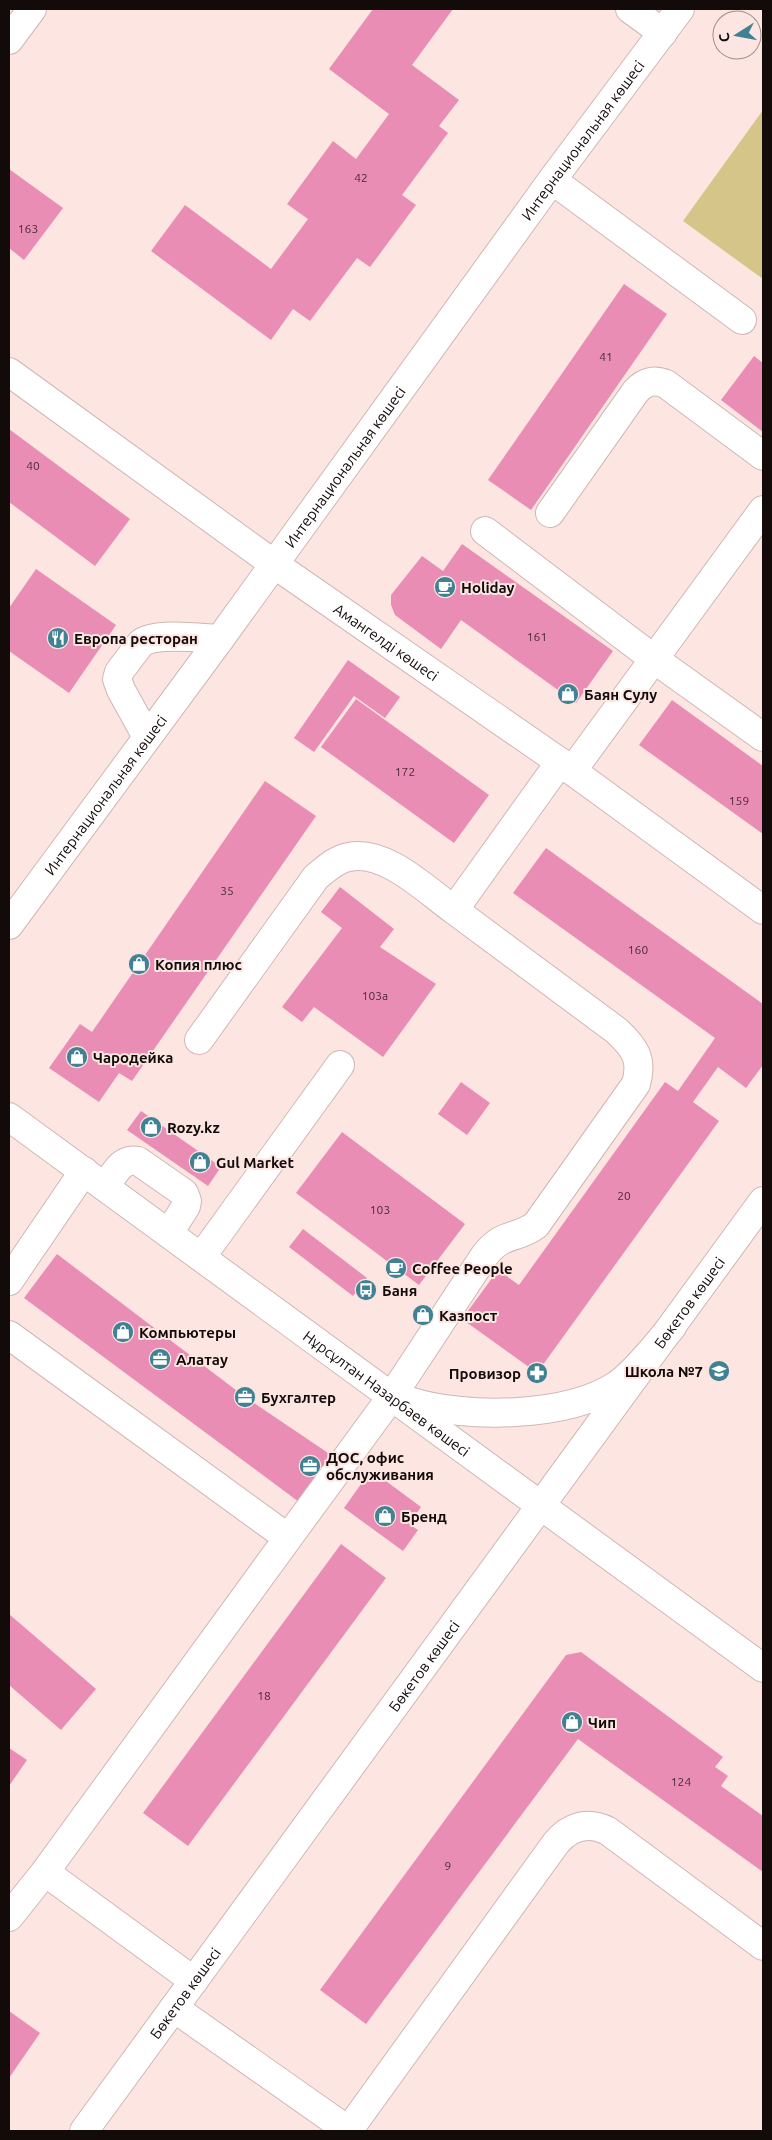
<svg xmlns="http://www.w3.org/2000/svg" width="772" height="2140" viewBox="0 0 772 2140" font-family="Ubuntu,sans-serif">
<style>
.green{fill:#d5c588}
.building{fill:#e98db4}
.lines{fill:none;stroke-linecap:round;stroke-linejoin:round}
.minor-casing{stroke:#ceb7b4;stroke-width:30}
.major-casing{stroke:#ceb7b4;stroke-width:30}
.minor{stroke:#fff;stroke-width:28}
.major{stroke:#fff;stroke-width:28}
.labels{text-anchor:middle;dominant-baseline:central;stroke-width:4;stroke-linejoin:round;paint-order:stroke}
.number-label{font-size:12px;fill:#482c34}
.street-label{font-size:15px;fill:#120b0a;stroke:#fde5e2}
.poi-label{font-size:15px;font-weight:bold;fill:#120b0a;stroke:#fde5e2;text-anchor:start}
</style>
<rect width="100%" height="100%" fill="#fde5e2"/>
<polygon class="green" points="763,110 763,279 683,221"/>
<g class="building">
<polygon points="373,9 453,9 412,65 459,100 439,126 448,133 402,195 416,205 370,267 357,258 310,321 293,309 271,340 151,251 185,205 271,269 308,219 287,204 333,141 356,159 389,114 329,69"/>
<polygon points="9,169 63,208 24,260 9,248"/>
<polygon points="624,284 667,314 531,510 488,480"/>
<polygon points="754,356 763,363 763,432 721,400"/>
<polygon points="9,429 130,519 95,566 9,502"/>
<polygon points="462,544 613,651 576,703 461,620 441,649 395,615 391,605 391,595 422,556 443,571"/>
<polygon points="36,569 116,625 69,693 9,651 9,608"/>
<polygon points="348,660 400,697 385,718 354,696 314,752 294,738"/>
<polygon points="356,699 489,795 454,843 321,747"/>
<polygon points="672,700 763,766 763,834 639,745"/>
<polygon points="265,781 316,816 132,1081 119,1073 99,1102 49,1068 80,1024 92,1032"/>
<polygon points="546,848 763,1004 763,1065 746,1088 718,1067 693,1102 719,1121 537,1373 462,1319 498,1270 519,1285 665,1082 678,1091 715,1038 513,893"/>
<polygon points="340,887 394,929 380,947 436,984 383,1057 314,1007 302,1022 282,1007 342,928 321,912"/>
<polygon points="461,1082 490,1103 467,1135 438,1114"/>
<polygon points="141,1111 221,1167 208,1186 127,1130"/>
<polygon points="342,1132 465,1224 419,1285 296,1193"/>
<polygon points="303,1229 367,1278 353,1296 289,1247"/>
<polygon points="57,1254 245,1397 334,1457 299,1502 24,1298"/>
<polygon points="371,1470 421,1507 409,1524 418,1530 403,1551 344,1508"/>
<polygon points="341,1544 386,1578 188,1846 143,1813"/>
<polygon points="9,1614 96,1689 61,1730 9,1685"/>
<polygon points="581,1652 723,1757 715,1767 728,1776 721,1786 763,1816 763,1872 578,1739 366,2024 320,1990 566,1655"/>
<polygon points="9,1748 27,1760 9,1786"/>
<polygon points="9,2011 40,2033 9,2078"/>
</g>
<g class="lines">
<g class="minor-casing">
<g id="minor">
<polyline points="630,9 663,33"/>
<polyline points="9,40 32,9"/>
<polyline points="552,180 742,320"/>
<path id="s1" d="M 9,372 L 274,564 L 560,762 L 763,910"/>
<polyline points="763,510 654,659 763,737"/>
<path d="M 550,513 L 636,391 C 644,382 654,379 666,384 L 763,456"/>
<polyline points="485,531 654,659 572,771"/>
<path d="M 147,737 L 121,690 L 117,679 L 119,672 L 141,643 C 157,632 200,638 220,639"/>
<path d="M 199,1040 L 316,877 C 326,869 336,859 349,857 C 385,849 426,890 454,910 L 560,762"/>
<path d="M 105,1187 C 114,1175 121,1157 138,1161 L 184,1193 L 187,1201 L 186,1206 L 169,1233"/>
<polyline points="202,1256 340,1065"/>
<polyline points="9,1281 84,1171"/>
<polyline points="9,1335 288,1538 45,1872 194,1981"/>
<path d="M 288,1538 L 392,1396 L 485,1255 C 504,1231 516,1240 536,1225 L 636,1084 C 643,1059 635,1048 617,1031 L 454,910"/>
<polyline points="9,1917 45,1872"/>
<polyline points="174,2008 349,2131"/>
<path id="s2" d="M 84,2131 L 763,1201"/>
<path d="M 348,2131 L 556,1843 C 570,1826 588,1821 608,1831 L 763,1946"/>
</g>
</g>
<g class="major-casing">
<g id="major">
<path id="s3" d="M 9,925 L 220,639 L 552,180 L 680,9"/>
<path id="s4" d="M 9,1117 L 763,1668"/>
<path d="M 409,1401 C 465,1419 566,1418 617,1385 C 636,1372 656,1345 672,1327"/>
</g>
</g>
<use href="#minor" class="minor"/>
<use href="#major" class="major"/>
</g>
<defs>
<g id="cafe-disc" transform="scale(1.125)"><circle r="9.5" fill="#408293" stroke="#fde5e2"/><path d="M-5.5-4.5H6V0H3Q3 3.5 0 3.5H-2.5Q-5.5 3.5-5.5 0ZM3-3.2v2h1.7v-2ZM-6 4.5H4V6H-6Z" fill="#fff"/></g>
<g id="restaurant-disc" transform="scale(1.125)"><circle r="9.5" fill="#408293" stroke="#fde5e2"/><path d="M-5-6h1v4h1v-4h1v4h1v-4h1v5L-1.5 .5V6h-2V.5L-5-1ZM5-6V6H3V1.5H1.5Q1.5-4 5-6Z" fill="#fff"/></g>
<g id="shop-disc" transform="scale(1.125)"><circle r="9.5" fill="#408293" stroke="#fde5e2"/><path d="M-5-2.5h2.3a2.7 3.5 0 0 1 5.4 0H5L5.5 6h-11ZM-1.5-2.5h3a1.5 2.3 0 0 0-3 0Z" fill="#fff"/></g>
<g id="bus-disc" transform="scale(1.125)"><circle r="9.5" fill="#408293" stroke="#fde5e2"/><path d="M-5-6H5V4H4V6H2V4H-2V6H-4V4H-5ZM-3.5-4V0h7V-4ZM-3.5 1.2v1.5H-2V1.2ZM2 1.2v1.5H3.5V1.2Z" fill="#fff"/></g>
<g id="office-disc" transform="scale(1.125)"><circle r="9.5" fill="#408293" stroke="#fde5e2"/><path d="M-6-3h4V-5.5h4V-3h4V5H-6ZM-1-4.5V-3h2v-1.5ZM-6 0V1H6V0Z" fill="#fff"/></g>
<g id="school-disc" transform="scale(1.125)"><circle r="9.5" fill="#408293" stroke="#fde5e2"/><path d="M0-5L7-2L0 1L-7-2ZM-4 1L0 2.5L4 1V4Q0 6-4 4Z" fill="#fff"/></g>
<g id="pharmacy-disc" transform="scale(1.125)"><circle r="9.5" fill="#408293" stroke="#fde5e2"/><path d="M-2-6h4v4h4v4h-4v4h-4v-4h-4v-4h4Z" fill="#fff"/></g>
</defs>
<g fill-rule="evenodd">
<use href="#cafe-disc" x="445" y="587"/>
<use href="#restaurant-disc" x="58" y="638"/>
<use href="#shop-disc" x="568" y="694"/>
<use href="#shop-disc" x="139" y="964"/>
<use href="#shop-disc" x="77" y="1057"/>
<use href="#shop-disc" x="151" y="1127"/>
<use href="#shop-disc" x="200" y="1162"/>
<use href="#cafe-disc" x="396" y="1268"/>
<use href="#bus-disc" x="366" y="1290"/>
<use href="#shop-disc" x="423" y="1315"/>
<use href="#shop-disc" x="123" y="1332"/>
<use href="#office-disc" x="160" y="1359"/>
<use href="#school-disc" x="719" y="1371"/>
<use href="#pharmacy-disc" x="537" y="1373"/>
<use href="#office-disc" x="245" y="1397"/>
<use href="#office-disc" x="310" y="1466"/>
<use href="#shop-disc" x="385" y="1516"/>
<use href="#shop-disc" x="572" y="1722"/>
</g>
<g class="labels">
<g class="number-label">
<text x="361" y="177">42</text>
<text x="28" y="228">163</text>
<text x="606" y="356">41</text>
<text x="33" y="465">40</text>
<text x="537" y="636">161</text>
<text x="405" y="771">172</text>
<text x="739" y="800">159</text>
<text x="227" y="890">35</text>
<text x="638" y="949">160</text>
<text x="375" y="995">103а</text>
<text x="624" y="1195">20</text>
<text x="380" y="1209">103</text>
<text x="264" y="1695">18</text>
<text x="681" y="1781">124</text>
<text x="448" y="1865">9</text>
</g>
<g class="street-label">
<text stroke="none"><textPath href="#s3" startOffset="972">Интернациональная көшесі</textPath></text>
<text stroke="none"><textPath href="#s3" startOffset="568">Интернациональная көшесі</textPath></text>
<text stroke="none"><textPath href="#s1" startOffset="464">Амангелді көшесі</textPath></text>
<text stroke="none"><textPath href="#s3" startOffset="162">Интернациональная көшесі</textPath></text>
<text stroke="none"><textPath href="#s2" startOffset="1026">Бөкетов көшесі</textPath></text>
<text stroke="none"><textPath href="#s4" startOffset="468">Нұрсұлтан Назарбаев көшесі</textPath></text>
<text stroke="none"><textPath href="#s2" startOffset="576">Бөкетов көшесі</textPath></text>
<text stroke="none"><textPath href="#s2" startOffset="171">Бөкетов көшесі</textPath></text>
</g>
<g class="poi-label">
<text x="461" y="587">Holiday</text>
<text x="74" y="638">Европа ресторан</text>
<text x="584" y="694">Баян Сулу</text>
<text x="155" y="964">Копия плюс</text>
<text x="93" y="1057">Чародейка</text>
<text x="167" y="1127">Rozy.kz</text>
<text x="216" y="1162">Gul Market</text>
<text x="412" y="1268">Coffee People</text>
<text x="382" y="1290">Баня</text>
<text x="439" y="1315">Казпост</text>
<text x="139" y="1332">Компьютеры</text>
<text x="176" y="1359">Алатау</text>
<text x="703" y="1371" text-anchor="end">Школа №7</text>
<text x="521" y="1373" text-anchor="end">Провизор</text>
<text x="261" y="1397">Бухгалтер</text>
<text x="326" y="1457">ДОС, офис<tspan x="326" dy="17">обслуживания</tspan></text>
<text x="401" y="1516">Бренд</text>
<text x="588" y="1722">Чип</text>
</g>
</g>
<rect width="772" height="2140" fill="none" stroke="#120b0a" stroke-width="20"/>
<g transform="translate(737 35) rotate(259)"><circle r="24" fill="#fde5e2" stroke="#9f8e8c"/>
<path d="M0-4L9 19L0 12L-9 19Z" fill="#408293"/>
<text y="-8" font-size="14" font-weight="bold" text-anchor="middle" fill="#120b0a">С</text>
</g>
</svg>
